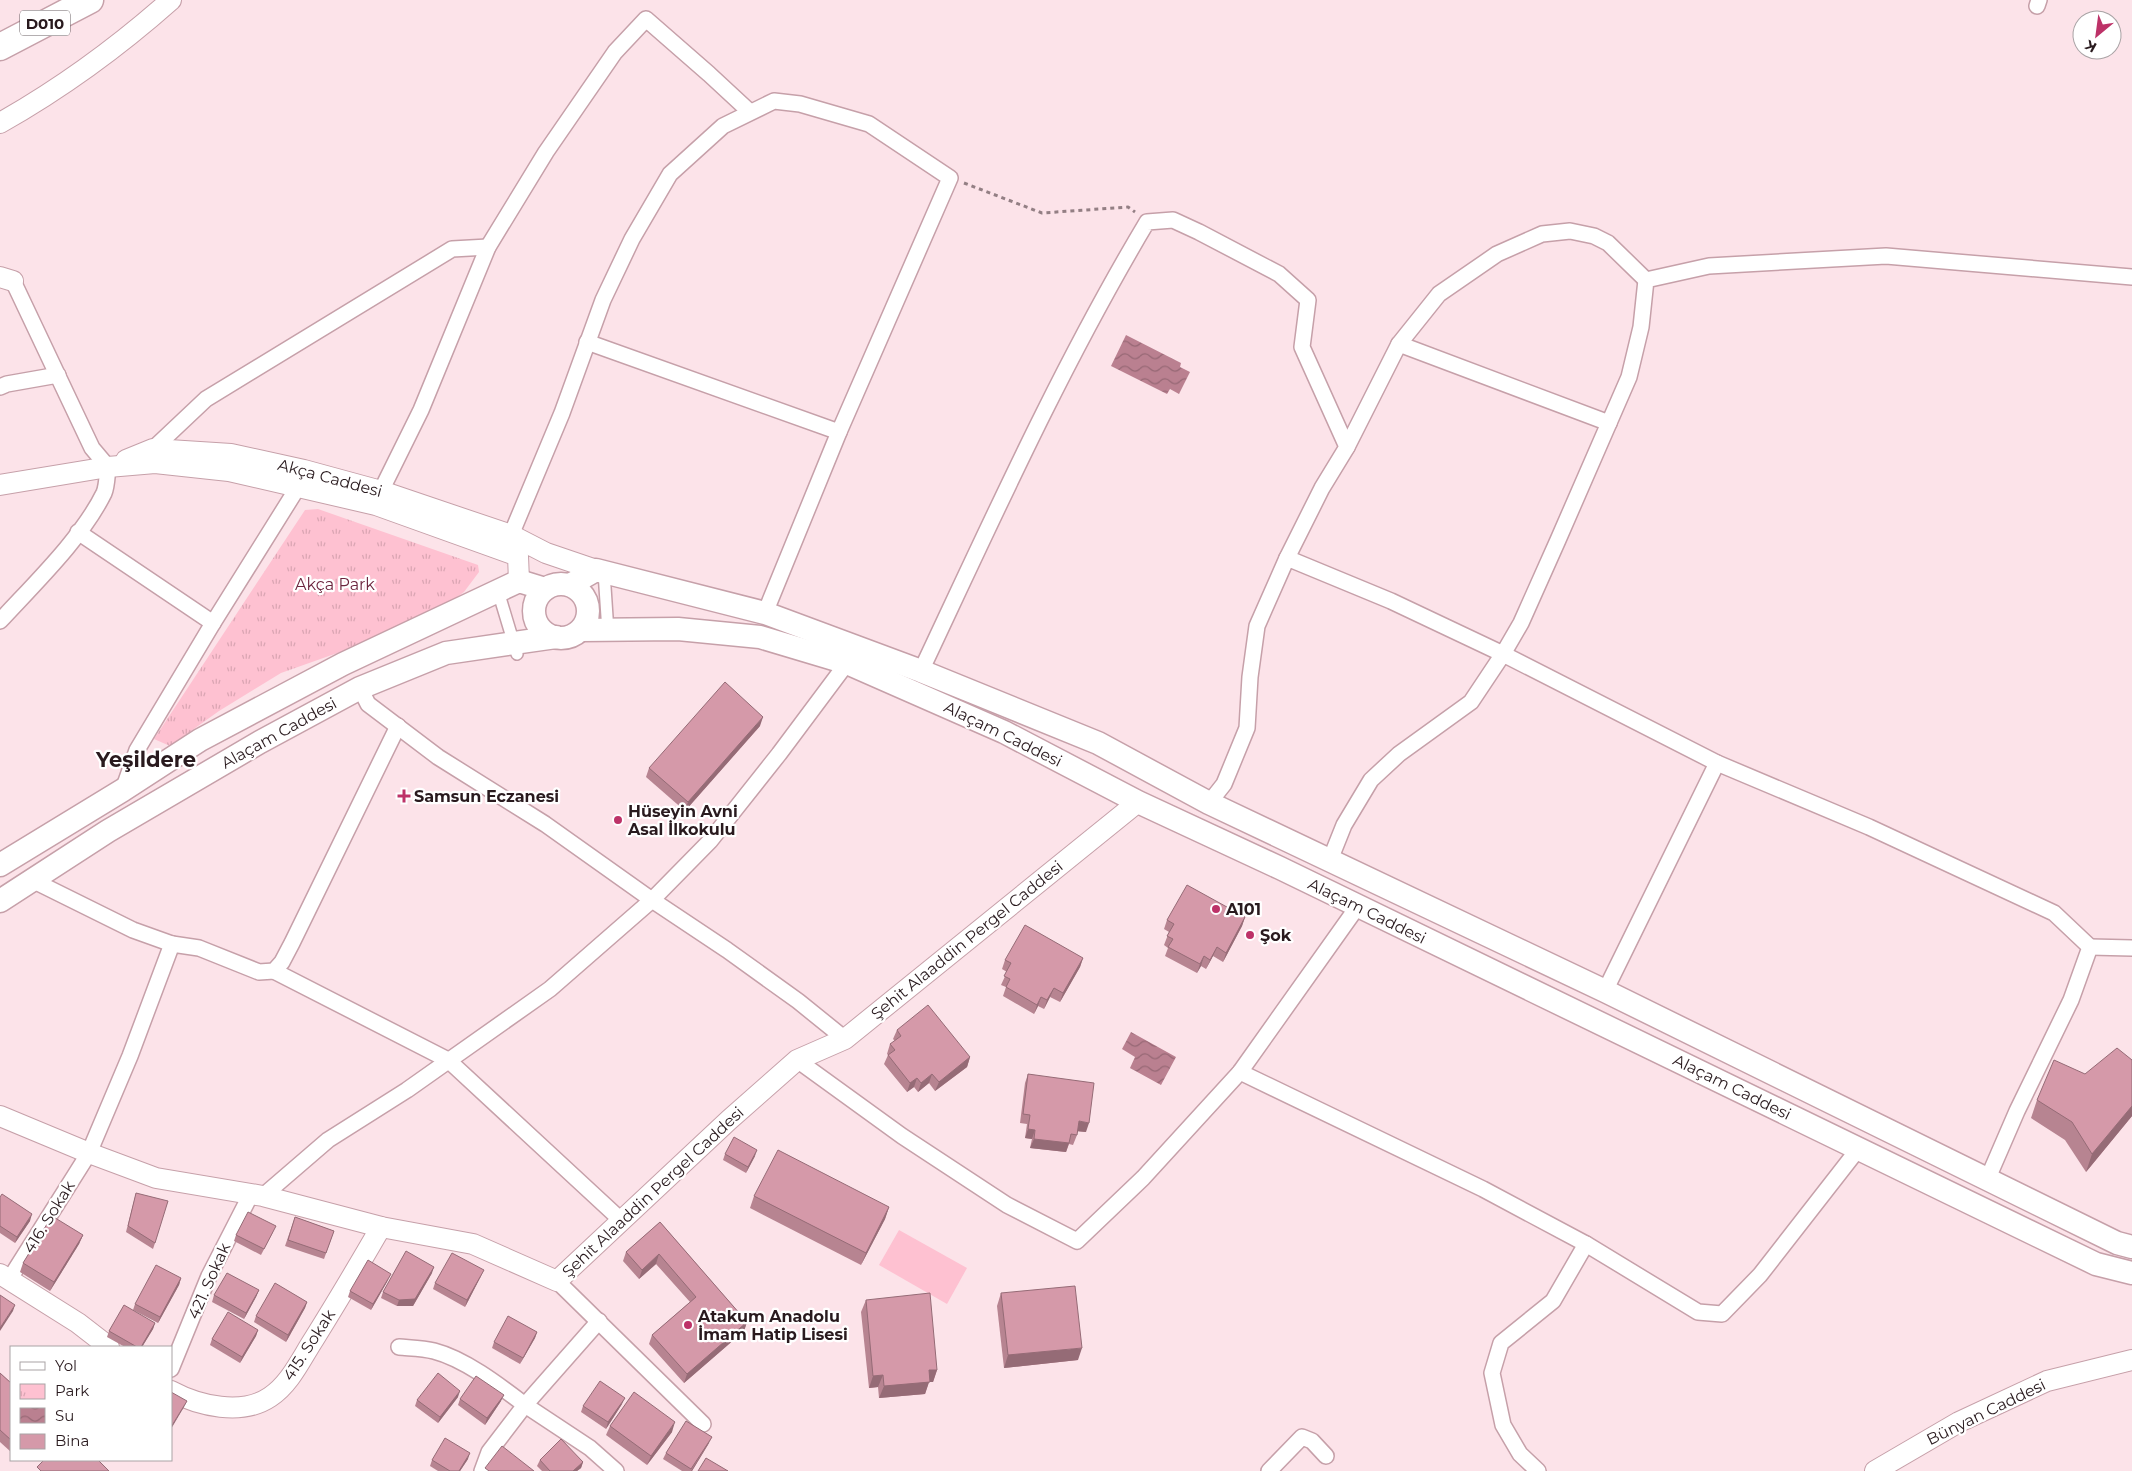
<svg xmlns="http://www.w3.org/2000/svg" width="2132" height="1471" viewBox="0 0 2132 1471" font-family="Montserrat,sans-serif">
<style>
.park{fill:url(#park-tufts)}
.garden{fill:#fec1d1}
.water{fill:url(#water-waves)}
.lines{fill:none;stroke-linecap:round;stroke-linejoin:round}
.pedestrian-casing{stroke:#c6a0a9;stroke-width:14}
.minor-casing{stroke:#c6a0a9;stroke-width:18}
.tertiary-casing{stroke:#c6a0a9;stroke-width:22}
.secondary-casing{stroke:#c6a0a9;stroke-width:25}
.trunk-casing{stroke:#c6a0a9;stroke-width:29}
.path{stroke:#937f84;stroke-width:3;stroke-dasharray:4 4;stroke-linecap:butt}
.pedestrian{stroke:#fff;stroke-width:11}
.minor{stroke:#fff;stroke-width:15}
.tertiary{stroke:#fff;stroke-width:20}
.secondary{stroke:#fff;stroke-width:22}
.trunk{stroke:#fff;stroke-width:26}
.wall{fill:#b78491}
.shaded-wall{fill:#956b76}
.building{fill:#d599a9;stroke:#956b76}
.poi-dot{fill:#bd3268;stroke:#fff;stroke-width:2}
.labels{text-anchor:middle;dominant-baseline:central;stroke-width:4.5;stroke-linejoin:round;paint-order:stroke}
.shield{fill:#fff;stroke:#695f62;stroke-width:1}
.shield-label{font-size:15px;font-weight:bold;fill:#291a1e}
.street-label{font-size:16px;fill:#291a1e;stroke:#fff}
.park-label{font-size:16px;fill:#6c253e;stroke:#fff}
.poi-label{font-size:16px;font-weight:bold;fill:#291a1e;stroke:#fff;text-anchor:start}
.district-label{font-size:21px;font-weight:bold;fill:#291a1e;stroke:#fff}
</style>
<defs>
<pattern id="park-tufts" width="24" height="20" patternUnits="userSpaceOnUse" patternTransform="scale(1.25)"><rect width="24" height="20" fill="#fec1d1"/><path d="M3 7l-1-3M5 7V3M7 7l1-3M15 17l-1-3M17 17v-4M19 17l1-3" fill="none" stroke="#daa5b3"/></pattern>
<pattern id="water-waves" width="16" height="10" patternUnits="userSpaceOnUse" patternTransform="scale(1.25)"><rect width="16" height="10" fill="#ba8090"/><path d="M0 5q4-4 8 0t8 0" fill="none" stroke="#976875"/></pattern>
</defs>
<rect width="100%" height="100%" fill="#fce3e9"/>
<polygon class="park" points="318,509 478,565 479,572 464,592 435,613 343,651 281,673 219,711 170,746 154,739 305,510"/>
<polygon class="garden" points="899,1230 967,1268 947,1304 879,1265"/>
<g class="water">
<polygon points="1126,335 1181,363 1180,367 1190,372 1179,394 1170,389 1167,394 1111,366"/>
<polygon points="1131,1032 1176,1057 1161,1085 1130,1068 1135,1057 1122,1049"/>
</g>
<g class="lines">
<g class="pedestrian-casing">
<g id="pedestrian">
<polyline points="604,572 608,632"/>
<polyline points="498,591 517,654"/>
</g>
</g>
<g class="minor-casing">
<g id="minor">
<polyline points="2037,6 2039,0"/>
<polyline points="587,342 839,432"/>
<polyline points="1399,344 1609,423"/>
<polyline points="0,387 7,384 58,375"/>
<polyline points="1347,447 1399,344 1439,294 1497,254 1542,234 1570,231 1594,236 1608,243 1646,280"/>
<polyline points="153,449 206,399 452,249 488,247"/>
<polyline points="381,491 421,410 488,247 546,152 615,52 646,19 709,74 750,112"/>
<polyline points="78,532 213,623"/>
<polyline points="511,535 562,413 603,300 632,239 670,174 723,126 774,101 800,104 869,124 950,178 839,432 765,613"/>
<polyline points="1287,558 1391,601 1503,654 1521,623 1558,540 1629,377 1641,327 1646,280 1709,266 1886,256 2132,277"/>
<path d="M 0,621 C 34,584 82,538 104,493 C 107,486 107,475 108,467 L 92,448 L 13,281"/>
<path d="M 921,671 C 992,520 1061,366 1147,222 L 1173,220 L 1199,232 L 1279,274 L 1308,300 L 1302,347 L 1347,447 L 1322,488 L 1287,558 L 1257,626 L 1250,677 L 1247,728 L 1224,784 L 1209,803"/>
<polyline points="360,688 368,704 438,757 545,824 652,900 727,950 798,1001 845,1039"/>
<polyline points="123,790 137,750 213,623 298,487"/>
<polyline points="1330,860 1344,825 1371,780 1399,754 1471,702 1503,654 1717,763 1869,827 2054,913 2090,947 2071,1000 2017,1111 1988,1178"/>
<polyline points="32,880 133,930 172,944"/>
<polyline points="2090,947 2132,948"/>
<polyline points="274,971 448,1060 622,1221"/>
<polyline points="1605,991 1717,763"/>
<polyline points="797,1060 902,1136 1007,1205 1077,1241 1143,1178 1240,1072 1358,906"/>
<polyline points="1240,1072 1483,1189 1586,1244 1698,1312 1722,1314 1760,1275 1859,1148"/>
<polyline points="263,1196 328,1140 407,1090 550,989 652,900 710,841 779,754 847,663"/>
<polyline points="9,1280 89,1153 130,1056 172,944 199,948 259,972 274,971 282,962 292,943 398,726"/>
<polyline points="557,1281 703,1424"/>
<polyline points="599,1321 525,1405 590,1448 616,1471"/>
<path d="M 399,1347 C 410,1348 423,1348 434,1351 C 465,1359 500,1386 525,1405 L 489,1452 L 482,1471"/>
<polyline points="171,1369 209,1276 251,1194"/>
<polyline points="1269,1471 1302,1437 1312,1441 1326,1456"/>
<polyline points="1538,1471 1520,1454 1503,1425 1492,1373 1501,1343 1553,1301 1586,1244"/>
</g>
</g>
<g class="tertiary-casing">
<g id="tertiary">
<path d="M 0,123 C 62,88 118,47 171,0"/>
<polyline points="0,277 13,281"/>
<polyline points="126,460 153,449 231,454 304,470 381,491 511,535 546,553 596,570"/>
<polyline points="0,485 108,467 155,463 229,471 376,505 518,556 519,581"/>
<polyline points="0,1116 89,1153 156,1178 263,1196 381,1227 473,1244 557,1281 729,1120 797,1060 845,1039 1138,802"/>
<polyline points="0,1274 78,1323 109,1347"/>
<path d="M 171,1391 C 199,1406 242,1416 270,1397 C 290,1384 301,1359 314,1339 C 337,1302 359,1265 381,1227"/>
<polyline points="1875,1471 1959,1422 2047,1381 2132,1360"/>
</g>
</g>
<g class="secondary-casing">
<g id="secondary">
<circle cx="561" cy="611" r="27"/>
<polyline points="570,585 596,570 765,613 921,671 1098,743 1209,803 1605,991 2117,1243 2132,1247"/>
<polyline points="581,630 678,629 760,637 847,663 1004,732 1138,802 1280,868 2096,1264 2132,1273"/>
<polyline points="0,865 123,790 200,740 343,664 519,581 545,589"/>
<polyline points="0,901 108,831 260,742 360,688 446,653 556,637"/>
</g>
</g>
<g class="trunk-casing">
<polyline id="trunk" points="0,47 90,0"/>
</g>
<polyline class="path" points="964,183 1042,213 1128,207 1135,212"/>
<use href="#pedestrian" class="pedestrian"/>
<use href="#minor" class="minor"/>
<use href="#tertiary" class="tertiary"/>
<use href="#secondary" class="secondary"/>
<use href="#trunk" class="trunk"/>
</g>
<g class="wall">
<polygon points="760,726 685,811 646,777 649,768"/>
<polygon points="1245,917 1242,926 1223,962 1213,956 1206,969 1201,966 1197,973 1165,956 1168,948 1164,945 1169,932 1164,929 1167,920"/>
<polygon points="1083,958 1080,967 1060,1002 1050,997 1044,1009 1038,1006 1034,1014 1003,996 1006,987 1001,985 1007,972 1002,969 1005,960"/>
<polygon points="897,1030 970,1057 967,1067 935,1091 929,1083 918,1092 914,1087 907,1092 884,1064 888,1055 887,1054 890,1044 895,1041 893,1039"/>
<polygon points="2132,1060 2132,1116 2086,1172 2065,1140 2031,1118 2037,1100 2085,1074"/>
<polygon points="1028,1074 1086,1132 1077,1131 1077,1135 1073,1145 1069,1144 1066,1152 1030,1148 1032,1139 1025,1138 1027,1124 1020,1123 1025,1083"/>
<polygon points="725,1154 755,1156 746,1173 723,1160"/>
<polygon points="136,1193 155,1243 153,1249 126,1232"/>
<polygon points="754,1196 889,1207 885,1219 861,1265 750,1208"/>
<polygon points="0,1197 30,1221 15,1243 0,1233"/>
<polygon points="295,1217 334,1231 324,1259 285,1246"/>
<polygon points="660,1222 747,1322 744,1331 684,1383 649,1344 652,1335 690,1302 656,1264 639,1279 623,1261 626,1252"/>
<polygon points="273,1232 261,1255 234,1241 236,1235"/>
<polygon points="83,1235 79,1244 50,1291 20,1272 23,1263"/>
<polygon points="432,1273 413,1306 397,1306 381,1298 383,1292"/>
<polygon points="481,1276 465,1307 433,1289 435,1283"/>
<polygon points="181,1278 179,1285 158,1323 133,1310 135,1304"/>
<polygon points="388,1280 371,1310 348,1297 350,1291"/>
<polygon points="259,1290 256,1297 244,1319 212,1302 214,1295"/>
<polygon points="1001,1293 1078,1360 1004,1368 997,1306"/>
<polygon points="866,1300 937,1370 933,1382 929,1382 925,1394 879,1398 878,1387 869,1388 861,1312"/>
<polygon points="307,1302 305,1308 286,1342 254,1322 256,1316"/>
<polygon points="155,1323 153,1329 142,1347 125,1347 107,1337 109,1331"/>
<polygon points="258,1330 256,1336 240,1363 210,1345 212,1339"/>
<polygon points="537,1332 535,1338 520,1364 492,1348 494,1342"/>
<polygon points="0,1373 11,1383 11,1452 0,1442"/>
<polygon points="458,1397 438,1423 415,1406 417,1400"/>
<polygon points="460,1399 501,1401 485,1425 458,1405"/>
<polygon points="622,1404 606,1429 581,1412 583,1406"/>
<polygon points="610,1426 672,1432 647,1465 606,1435"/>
<polygon points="709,1443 692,1471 682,1471 663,1459 666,1453"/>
<polygon points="468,1459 460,1471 438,1471 430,1466 432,1460"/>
<polygon points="540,1460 583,1462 581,1468 577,1471 542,1471 537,1466"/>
</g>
<g class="shaded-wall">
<polygon points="763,717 760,726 685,811 688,802"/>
<polygon points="1245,917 1242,926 1223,962 1226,953"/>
<polygon points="1217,947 1213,956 1206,969 1210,960"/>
<polygon points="1204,956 1201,966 1197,973 1200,964"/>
<polygon points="1083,958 1080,967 1060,1002 1063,993"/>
<polygon points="1054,988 1050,997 1044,1009 1047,1000"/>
<polygon points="1041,997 1038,1006 1034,1014 1037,1005"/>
<polygon points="970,1057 967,1067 935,1091 939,1082"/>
<polygon points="932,1074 929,1083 918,1092 921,1083"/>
<polygon points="917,1078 914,1087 907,1092 910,1083"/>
<polygon points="2132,1106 2132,1116 2086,1172 2092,1154"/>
<polygon points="1079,1121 1089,1123 1086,1132 1075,1131"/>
<polygon points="1028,1129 1035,1130 1032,1139 1025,1138"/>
<polygon points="1034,1139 1069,1143 1066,1152 1030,1148"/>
<polygon points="757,1150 755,1156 746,1173 748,1167"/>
<polygon points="889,1207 885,1219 861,1265 866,1253"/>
<polygon points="32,1214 30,1221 15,1243 17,1237"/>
<polygon points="83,1235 79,1244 50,1291 54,1282"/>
<polygon points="659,1254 656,1264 639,1279 642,1270"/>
<polygon points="434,1267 432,1273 413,1306 397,1306 399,1300"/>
<polygon points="484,1270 481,1276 465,1307 467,1300"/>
<polygon points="391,1274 388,1280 371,1310 373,1304"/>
<polygon points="181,1278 179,1285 158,1323 160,1317"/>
<polygon points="259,1290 256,1297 244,1319 246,1313"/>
<polygon points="307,1302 305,1308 286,1342 288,1335"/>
<polygon points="15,1305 13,1311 0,1331 0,1328"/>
<polygon points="747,1322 744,1331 684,1383 687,1374"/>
<polygon points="155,1323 153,1329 142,1347 141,1347"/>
<polygon points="258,1330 256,1336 240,1363 242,1357"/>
<polygon points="537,1332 535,1338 520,1364 523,1358"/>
<polygon points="1082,1348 1078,1360 1004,1368 1008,1355"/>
<polygon points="929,1370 937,1370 933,1382 929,1382 925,1394 879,1398 884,1386"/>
<polygon points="883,1375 878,1387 869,1388 873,1376"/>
<polygon points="460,1391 458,1397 438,1423 440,1417"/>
<polygon points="504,1395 501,1401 485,1425 487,1418"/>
<polygon points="625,1398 622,1404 606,1429 608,1422"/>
<polygon points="187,1401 184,1407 171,1429 171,1427"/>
<polygon points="675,1422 672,1432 647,1465 651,1456"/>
<polygon points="712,1437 709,1443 692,1471 691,1471"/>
<polygon points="470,1453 468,1459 460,1471 459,1471"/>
<polygon points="583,1462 581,1468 577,1471 573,1471"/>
</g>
<g class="building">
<polygon points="725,682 763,717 688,802 649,768"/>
<polygon points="1187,885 1245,917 1226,953 1217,947 1210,960 1204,956 1200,964 1168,947 1173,939 1167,936 1174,924 1167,920"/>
<polygon points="1025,925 1083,958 1063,993 1054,988 1047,1000 1041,997 1037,1005 1006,987 1010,979 1004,976 1011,963 1005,960"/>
<polygon points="928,1005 970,1057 939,1082 932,1074 921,1083 917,1078 910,1083 888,1055 895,1050 890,1044 901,1036 897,1030"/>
<polygon points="2117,1048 2132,1060 2132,1106 2092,1154 2072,1122 2037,1100 2054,1060 2085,1074"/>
<polygon points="1028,1074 1094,1083 1089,1123 1079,1121 1077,1135 1071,1134 1069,1143 1034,1139 1035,1130 1028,1129 1030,1115 1023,1114"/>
<polygon points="734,1137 757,1150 748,1167 725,1154"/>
<polygon points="778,1150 889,1207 866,1253 754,1196"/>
<polygon points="136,1193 168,1201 155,1243 128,1226"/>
<polygon points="2,1194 32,1214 17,1237 0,1226 0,1197"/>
<polygon points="248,1212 276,1226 264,1249 236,1235"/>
<polygon points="52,1216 83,1235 54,1282 23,1263"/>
<polygon points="295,1217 334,1231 326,1253 288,1240"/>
<polygon points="660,1222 747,1322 687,1374 652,1335 696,1297 659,1254 642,1270 626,1252"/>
<polygon points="406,1251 434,1267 415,1299 399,1300 383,1292"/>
<polygon points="452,1253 484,1270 467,1300 435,1283"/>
<polygon points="368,1260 391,1274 373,1304 350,1291"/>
<polygon points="156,1265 181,1278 160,1317 135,1304"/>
<polygon points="227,1273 259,1290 246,1313 214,1295"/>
<polygon points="275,1283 307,1302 288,1335 256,1316"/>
<polygon points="1075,1286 1082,1348 1008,1355 1001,1293"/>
<polygon points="930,1293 937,1370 929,1370 930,1382 884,1386 883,1375 873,1376 866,1300"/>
<polygon points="0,1295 15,1305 0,1328"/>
<polygon points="124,1305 155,1323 141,1347 137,1347 109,1331"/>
<polygon points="228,1312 258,1330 242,1357 212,1339"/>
<polygon points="508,1316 537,1332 523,1358 494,1342"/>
<polygon points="0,1373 11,1383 11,1440 0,1430"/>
<polygon points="438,1373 460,1391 440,1417 417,1400"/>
<polygon points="476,1376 504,1395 487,1418 460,1399"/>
<polygon points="600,1381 625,1398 608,1422 583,1406"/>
<polygon points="171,1392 187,1401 171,1427"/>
<polygon points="634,1392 675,1422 651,1456 610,1426"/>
<polygon points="686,1421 712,1437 691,1469 666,1453"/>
<polygon points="445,1438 470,1453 459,1471 450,1471 432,1460"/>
<polygon points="561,1439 583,1462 573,1471 550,1471 540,1460"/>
<polygon points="502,1446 534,1471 489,1471 485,1468"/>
<polygon points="706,1458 728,1471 698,1471"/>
<polygon points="44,1460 98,1460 109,1471 41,1471 37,1467"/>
</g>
<g class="poi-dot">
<path d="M401.5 788.5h5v5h5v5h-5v5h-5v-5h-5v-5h5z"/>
<circle cx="618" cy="820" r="5"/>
<circle cx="1216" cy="909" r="5"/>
<circle cx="1250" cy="935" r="5"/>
<circle cx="688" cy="1325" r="5"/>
</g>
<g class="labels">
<rect class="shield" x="20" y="10.5" width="50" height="25" rx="4"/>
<g class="shield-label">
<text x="45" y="23">D010</text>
</g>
<g class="street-label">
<text transform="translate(330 478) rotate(15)">Akça Caddesi</text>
<text transform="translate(279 733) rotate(-29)">Alaçam Caddesi</text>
<text transform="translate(1003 734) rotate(26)">Alaçam Caddesi</text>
<text transform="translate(1367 911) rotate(26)">Alaçam Caddesi</text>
<text transform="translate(967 940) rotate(-39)">Şehit Alaaddin Pergel Caddesi</text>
<text transform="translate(1732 1087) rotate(26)">Alaçam Caddesi</text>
<text transform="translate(653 1192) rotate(-43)">Şehit Alaaddin Pergel Caddesi</text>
<text transform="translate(49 1217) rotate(-58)">416. Sokak</text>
<text transform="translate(209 1281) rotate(-66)">421. Sokak</text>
<text transform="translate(309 1345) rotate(-57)">415. Sokak</text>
<text transform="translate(1986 1412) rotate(-26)">Bünyan Caddesi</text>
</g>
<g class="park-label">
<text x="335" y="584">Akça Park</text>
</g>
<g class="poi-label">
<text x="414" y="796">Samsun Eczanesi</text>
<text x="628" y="811">Hüseyin Avni<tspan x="628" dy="18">Asal İlkokulu</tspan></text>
<text x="1226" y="909">A101</text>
<text x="1260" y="935">Şok</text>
<text x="698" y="1316">Atakum Anadolu<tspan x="698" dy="18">İmam Hatip Lisesi</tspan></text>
</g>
<g class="district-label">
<text x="146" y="759">Yeşildere</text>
</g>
</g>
<rect x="10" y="1346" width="162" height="115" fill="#ffffff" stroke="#a9a3a5"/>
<rect x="20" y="1362" width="25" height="8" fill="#ffffff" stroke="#a9a3a5"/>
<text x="55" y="1371" font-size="15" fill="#291a1e">Yol</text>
<rect x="20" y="1384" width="25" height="15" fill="url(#park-tufts)" stroke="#a9a3a5"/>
<text x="55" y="1396" font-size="15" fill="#291a1e">Park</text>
<rect x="20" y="1408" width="25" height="15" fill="url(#water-waves)" stroke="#a9a3a5"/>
<text x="55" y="1421" font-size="15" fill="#291a1e">Su</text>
<rect x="20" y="1434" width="25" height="15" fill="#d599a9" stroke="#a9a3a5"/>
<text x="55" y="1446" font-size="15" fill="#291a1e">Bina</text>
<g transform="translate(2097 35) rotate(209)"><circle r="24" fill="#ffffff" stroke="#a9a3a5"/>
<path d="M0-4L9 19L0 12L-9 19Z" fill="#bd3268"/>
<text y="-8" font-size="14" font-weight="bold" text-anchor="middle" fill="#291a1e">K</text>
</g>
</svg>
